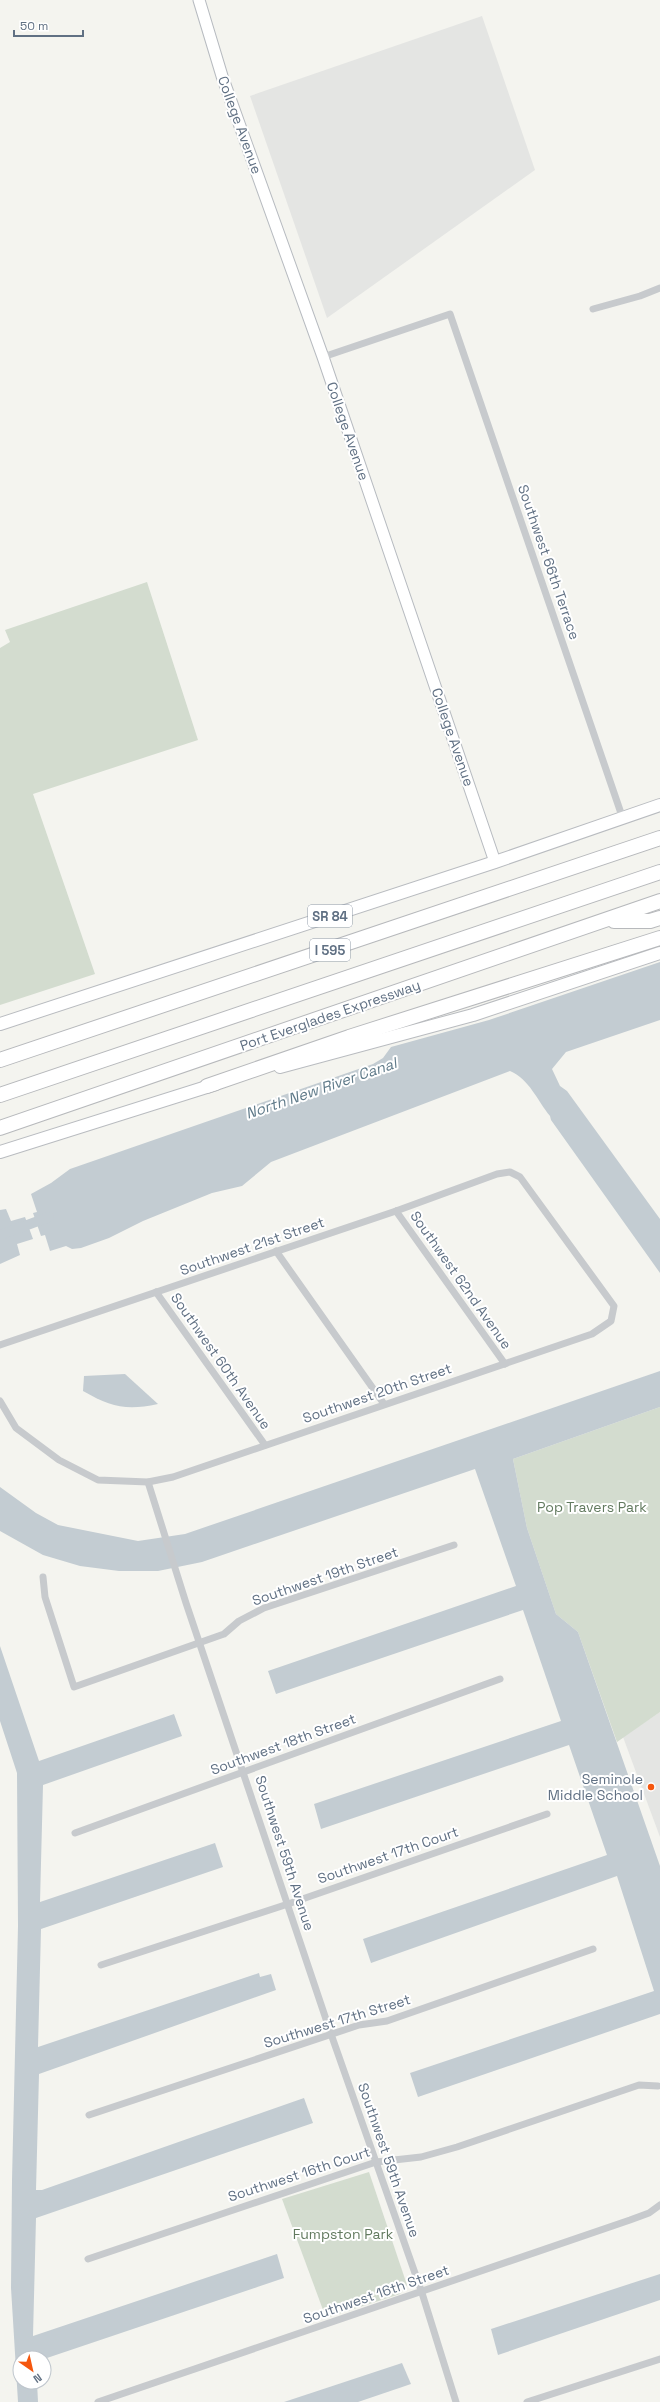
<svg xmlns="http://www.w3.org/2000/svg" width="660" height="2402" viewBox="0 0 660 2402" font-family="'Space Grotesk',sans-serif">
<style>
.built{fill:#e4e5e3}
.green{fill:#d3dccf}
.water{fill:#c3ccd2}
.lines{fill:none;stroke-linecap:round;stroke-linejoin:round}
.canal{stroke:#c3ccd2;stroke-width:10}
.secondary-casing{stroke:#b7bbc0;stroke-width:13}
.primary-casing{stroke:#b9bcc0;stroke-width:14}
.highway-casing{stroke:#b7b9bc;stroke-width:16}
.street{stroke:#c7cacd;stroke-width:7}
.secondary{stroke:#fff;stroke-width:11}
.primary{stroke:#fff;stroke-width:12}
.highway{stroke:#fff;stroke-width:14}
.poi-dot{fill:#f5570e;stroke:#fff;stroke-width:1.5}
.labels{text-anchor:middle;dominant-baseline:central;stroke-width:4;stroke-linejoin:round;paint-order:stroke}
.shield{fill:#fff;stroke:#909ba8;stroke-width:1}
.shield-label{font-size:13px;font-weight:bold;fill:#607083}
.street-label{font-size:14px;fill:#607083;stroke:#fff}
.park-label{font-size:14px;fill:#627a5f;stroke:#fff}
.poi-label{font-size:14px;fill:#607083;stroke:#fff;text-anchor:end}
.water-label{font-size:15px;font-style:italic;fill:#5f7a89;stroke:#fff}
</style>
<rect width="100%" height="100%" fill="#f4f4ef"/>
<g class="built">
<polygon points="482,16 535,170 327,318 250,96"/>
<polygon points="660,1712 660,1837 623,1737"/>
</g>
<g class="green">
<polygon points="147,582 198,740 33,794 95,974 0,1005 0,648 10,642 5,630"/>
<polygon points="660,1407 660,1712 617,1742 578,1632 556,1614 527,1528 513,1459"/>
<polygon points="369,2172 407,2285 400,2294 326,2318 282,2199"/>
</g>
<g class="water">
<path d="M 660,962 L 660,1020 L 566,1052 L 552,1069 L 560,1086 L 567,1091 L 660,1219 L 660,1273 L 551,1120 L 550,1116 C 537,1100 530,1080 510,1071 L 271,1162 L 242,1186 L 212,1193 L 143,1221 L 109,1238 L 81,1248 L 72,1249 L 66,1246 L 50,1251 L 45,1235 L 41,1236 L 33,1213 L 37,1212 L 31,1194 L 51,1183 L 70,1169 L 373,1064 L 383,1058 L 391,1047 L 489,1020 Z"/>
<polygon points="6,1209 11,1221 25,1217 33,1239 17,1244 20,1255 0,1264 0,1210"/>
<polygon points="660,1371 660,1407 513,1459 527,1528 556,1614 578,1632 660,1866 660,2014 418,2097 410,2073 654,1991 617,1876 371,1963 363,1939 607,1855 569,1745 321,1829 314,1804 561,1721 523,1610 276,1694 268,1671 516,1586 475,1469 202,1562 158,1571 119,1571 80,1566 43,1555 0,1531 0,1487 36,1513 58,1525 138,1541 185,1534"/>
<path d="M 125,1374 L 158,1404 C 126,1411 111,1407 83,1391 L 84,1376 Z"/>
<polygon points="0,1646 39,1761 174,1714 182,1736 43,1785 40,1902 215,1843 223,1867 41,1929 38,2047 259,1973 260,1977 271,1974 276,1990 39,2074 36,2190 42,2190 304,2098 313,2123 36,2218 33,2336 277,2254 284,2278 44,2359 20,2358 20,2382 37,2382 38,2402 18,2402 11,2288 12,2180 18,1926 17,1773 0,1721"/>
<polygon points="660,2274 660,2300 498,2355 491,2329"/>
<polygon points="402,2363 411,2384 358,2402 284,2402"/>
</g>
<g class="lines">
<polyline class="canal" points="0,1235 49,1217"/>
<g class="secondary-casing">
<polyline id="secondary" points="199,0 222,76 323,357 495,862"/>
</g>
<g class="primary-casing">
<g id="primary">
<polyline points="0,1024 495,862 660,805"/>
<polyline points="280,1067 473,1015 660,953"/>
<polyline points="0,1152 216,1084"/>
</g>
</g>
<g class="highway-casing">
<g id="highway">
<polyline points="614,921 650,921 660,918"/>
<polyline points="0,1060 660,838"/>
<polyline points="207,1086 349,1037 660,938"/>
<polyline points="0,1095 660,872"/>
<polyline points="0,1128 660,901"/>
</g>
</g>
<g class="street">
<polyline points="593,309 640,296 660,288"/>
<polyline points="323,357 450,314 623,819"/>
<polyline points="396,1211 505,1364"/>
<polyline points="276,1251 384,1404"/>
<polyline points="156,1292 265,1445"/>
<polyline points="0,1345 396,1211 497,1174 510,1172 520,1177 614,1306 611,1321 592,1334 173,1477 148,1482 98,1480 59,1460 16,1428 0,1401"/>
<polyline points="148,1482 186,1603 331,2034 422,2293 456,2402"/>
<polyline points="43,1577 45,1597 74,1687 224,1634 239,1621 264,1608 454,1545"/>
<polyline points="75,1833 500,1679"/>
<polyline points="101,1965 288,1904 547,1814"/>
<polyline points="89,2115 359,2025 387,2021 593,1949"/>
<polyline points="88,2259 376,2162 421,2157 457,2147 639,2085 658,2086"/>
<polyline points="98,2402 630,2220 649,2213 660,2205"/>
<polyline points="527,2402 660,2359"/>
</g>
<use href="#secondary" class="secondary"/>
<use href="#primary" class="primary"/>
<use href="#highway" class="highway"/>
</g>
<circle class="poi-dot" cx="651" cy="1787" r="4"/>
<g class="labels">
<g class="shield">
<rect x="308" y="905" width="44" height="22" rx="3"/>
<rect x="310" y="939" width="40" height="22" rx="3"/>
</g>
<g class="shield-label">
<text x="330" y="916">SR 84</text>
<text x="330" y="950">I 595</text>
</g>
<g class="street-label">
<text transform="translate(240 125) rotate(70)">College Avenue</text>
<text transform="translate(348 431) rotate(71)">College Avenue</text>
<text transform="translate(549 562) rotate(71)">Southwest 66th Terrace</text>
<text transform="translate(453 737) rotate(71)">College Avenue</text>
<text transform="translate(330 1015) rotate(-19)">Port Everglades Expressway</text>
<text transform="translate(252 1246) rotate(-19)">Southwest 21st Street</text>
<text transform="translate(461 1280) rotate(55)">Southwest 62nd Avenue</text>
<text transform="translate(221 1361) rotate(55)">Southwest 60th Avenue</text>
<text transform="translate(377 1393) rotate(-19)">Southwest 20th Street</text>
<text transform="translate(325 1576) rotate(-19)">Southwest 19th Street</text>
<text transform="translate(283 1744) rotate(-20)">Southwest 18th Street</text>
<text transform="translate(285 1853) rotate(72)">Southwest 59th Avenue</text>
<text transform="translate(388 1855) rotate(-19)">Southwest 17th Court</text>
<text transform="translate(337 2021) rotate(-17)">Southwest 17th Street</text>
<text transform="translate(389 2160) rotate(71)">Southwest 59th Avenue</text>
<text transform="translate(299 2174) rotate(-18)">Southwest 16th Court</text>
<text transform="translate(376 2294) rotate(-19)">Southwest 16th Street</text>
</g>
<g class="park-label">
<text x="592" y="1507">Pop Travers Park</text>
<text x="343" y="2234">Fumpston Park</text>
</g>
<g class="poi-label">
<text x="643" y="1779">Seminole<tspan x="643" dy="16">Middle School</tspan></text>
</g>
<g class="water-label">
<text transform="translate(321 1088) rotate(-19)">North New River Canal</text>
</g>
</g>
<g transform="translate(32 2370) rotate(146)"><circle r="19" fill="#ffffff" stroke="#bfc6cd"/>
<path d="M0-3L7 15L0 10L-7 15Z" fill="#f5570e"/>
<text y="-6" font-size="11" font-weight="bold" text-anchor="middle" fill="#607083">N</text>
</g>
<path d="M14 30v6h69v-6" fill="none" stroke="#607083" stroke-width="2"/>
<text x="20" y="30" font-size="12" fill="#607083" stroke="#ffffff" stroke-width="3" paint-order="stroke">50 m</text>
</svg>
